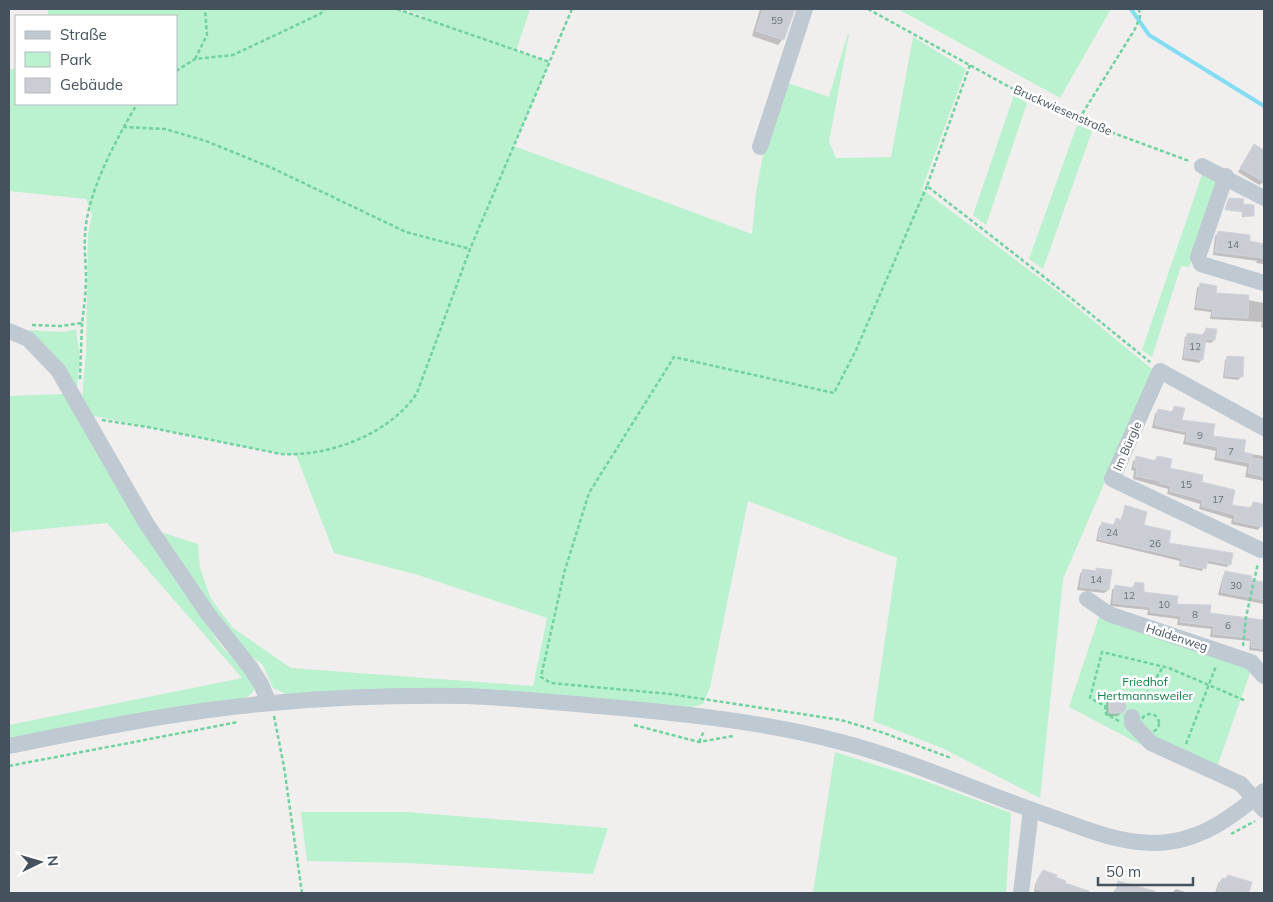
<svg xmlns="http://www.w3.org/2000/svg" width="1273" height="902" viewBox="0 0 1273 902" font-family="Mulish,sans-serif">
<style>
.green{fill:#baf2cf}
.shadow{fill:#0003}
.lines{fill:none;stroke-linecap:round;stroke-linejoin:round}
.stream{stroke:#84ddf2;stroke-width:4}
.building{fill:#caced4;stroke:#d2d5db}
.path{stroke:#6fd2a0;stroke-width:2.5;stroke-dasharray:4 2.5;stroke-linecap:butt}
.minor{stroke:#bec9d2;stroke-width:16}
.labels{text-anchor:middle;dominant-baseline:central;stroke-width:5;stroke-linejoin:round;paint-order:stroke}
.number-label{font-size:10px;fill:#66717b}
.street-label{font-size:12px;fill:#45525d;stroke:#fff}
.park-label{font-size:12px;fill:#108449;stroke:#fff}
</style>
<rect width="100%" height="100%" fill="#f1eeee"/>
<g class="green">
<polygon points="48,9 397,9 423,18 424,16 403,9 530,9 516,51 550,62 514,146 752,234 756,193 763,155 788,83 829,97 848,33 849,34 829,142 836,158 891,157 913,37 966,69 922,189 1062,295 1153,370 1063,579 1040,798 942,748 873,721 897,558 748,501 710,687 703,704 684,709 286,694 273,688 263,665 231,641 155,530 198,544 200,568 211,599 233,628 291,668 533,686 547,618 418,575 334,553 296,455 281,454 89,415 82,398 86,354 88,234 92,214 86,199 9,191 9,69 16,69 16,104 176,104 176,16 48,16"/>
<polygon points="898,9 1111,9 1060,98"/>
<polygon points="1014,95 1027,103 986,225 973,215"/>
<polygon points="1077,125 1092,131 1043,269 1029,259"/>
<polygon points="1203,172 1219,180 1189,267 1181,266 1152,357 1142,350"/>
<polygon points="76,329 80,358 77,390 25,330 64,332"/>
<polygon points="64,394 138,522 179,586 222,647 251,676 255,685 253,692 246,698 9,739 9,725 242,678 107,523 11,532 9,511 9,396"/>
<polygon points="1099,617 1251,670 1217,767 1149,749 1069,707"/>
<polygon points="835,752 920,779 1011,813 1006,893 813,893"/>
<polygon points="301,812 406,812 608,828 593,874 408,863 307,861"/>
</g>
<g class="shadow">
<polygon points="760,9 794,9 783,39 778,45 752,36"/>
<polygon points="1254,146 1264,152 1264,182 1259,185 1238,172"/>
<polygon points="1229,199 1242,206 1253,216 1242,217 1242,212 1225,210"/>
<polygon points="1218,233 1264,245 1264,264 1256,263 1257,261 1213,255 1215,236"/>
<polygon points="1200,285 1214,294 1264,303 1264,328 1261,327 1262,322 1210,319 1211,312 1194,310 1197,288"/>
<polygon points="1206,329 1214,340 1211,343 1204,342 1202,359 1199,363 1182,360 1185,337 1188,334 1202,336"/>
<polygon points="1228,357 1241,377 1238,380 1223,378 1225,360"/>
<polygon points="1175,407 1181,421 1243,453 1264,456 1264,481 1245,477 1247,467 1214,460 1216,451 1183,444 1185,435 1152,428 1155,414 1159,410 1171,412"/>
<polygon points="1137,458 1153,461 1157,458 1168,469 1200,483 1230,506 1249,509 1253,503 1264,506 1261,526 1258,530 1231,524 1232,519 1199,509 1200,504 1167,494 1168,489 1133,479 1134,471 1131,470 1133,461"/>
<polygon points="1125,507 1143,526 1167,544 1230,564 1227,567 1206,563 1202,571 1179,566 1180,561 1096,541 1099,527 1102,524 1112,526 1116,520 1120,521"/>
<polygon points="1083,570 1110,571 1108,590 1104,593 1077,590 1080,574"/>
<polygon points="1226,572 1264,583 1264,604 1218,595 1223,576"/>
<polygon points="1135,583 1142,593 1175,605 1209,614 1264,621 1264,652 1249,650 1250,641 1210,637 1211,629 1177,625 1178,619 1147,615 1148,610 1110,606 1112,590 1115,587 1131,589"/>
<polygon points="1109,695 1125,709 1118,716 1106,716 1106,699"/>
<polygon points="1043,871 1072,889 1086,893 1034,892 1035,884"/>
<polygon points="1228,876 1251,883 1247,893 1215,893 1219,882"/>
<polygon points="1119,883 1141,890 1140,893 1113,893"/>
<polygon points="1176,889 1188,893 1172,893"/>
</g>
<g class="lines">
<polyline class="stream" points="1131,9 1149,35 1264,106"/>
</g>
<g class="building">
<polygon points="763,9 795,9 784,40 756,31"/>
<polygon points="1254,144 1264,150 1264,182 1240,168"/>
<polygon points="1229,198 1244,199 1243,204 1254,205 1254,216 1243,216 1243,211 1225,209"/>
<polygon points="1218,231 1250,235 1250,241 1264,244 1264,258 1215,252"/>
<polygon points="1200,283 1217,286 1216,293 1249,295 1248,318 1212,316 1213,309 1196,307"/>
<polygon points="1206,328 1217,329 1215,340 1206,339 1203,360 1184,357 1187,333 1205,335"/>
<polygon points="1227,356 1244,357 1243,377 1225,376"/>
<polygon points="1174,406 1185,408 1182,420 1215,424 1213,436 1246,440 1244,452 1252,454 1251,458 1264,460 1264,477 1248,473 1250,463 1217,457 1218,447 1186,441 1187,432 1155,425 1158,409 1173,412"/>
<polygon points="1136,456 1156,461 1157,456 1172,459 1170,468 1203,475 1202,482 1235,490 1232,505 1252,508 1253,502 1264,504 1262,527 1234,521 1235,515 1202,506 1203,500 1170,491 1171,486 1160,483 1160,481 1136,476 1137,467 1134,467"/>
<polygon points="1125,505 1147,512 1144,525 1171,531 1169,543 1233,553 1231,565 1208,560 1206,569 1181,564 1182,558 1098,539 1102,522 1114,525 1116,518 1122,520"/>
<polygon points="1096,568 1112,570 1109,590 1080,587 1083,569 1096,571"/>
<polygon points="1225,571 1252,576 1251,580 1264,582 1264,600 1221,592"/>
<polygon points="1135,582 1144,583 1144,592 1178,596 1177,604 1211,605 1210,613 1264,620 1264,649 1251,647 1252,638 1213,634 1214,626 1180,622 1181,616 1150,612 1150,607 1113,603 1115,585 1134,588"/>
<polygon points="1109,694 1126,694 1126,709 1123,713 1109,713"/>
<polygon points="1043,870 1057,875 1056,877 1066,881 1065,883 1089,891 1089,893 1047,893 1036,889 1037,880"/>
<polygon points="1228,875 1252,882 1249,893 1217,893 1222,878 1226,879"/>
<polygon points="1118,881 1155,891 1155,893 1115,893"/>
</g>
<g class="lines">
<g class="path">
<polyline points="397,9 550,62"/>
<polyline points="868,9 1024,95 1097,127 1189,161"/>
<polyline points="195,59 207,35 205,9"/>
<polyline points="970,65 927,186 1066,294 1150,362"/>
<polyline points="176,71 195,59 233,55 320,14 325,9"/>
<polyline points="1079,119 1135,29 1140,17 1139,9"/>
<polyline points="123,127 165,129 206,141 272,168 406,232 470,249"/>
<polyline points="927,186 856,350 834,393 674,357 589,493 564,573 541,677 551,683 670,694 841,720 884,733 951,758"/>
<path d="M 32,325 L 61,326 L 82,323 C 84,308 86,292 86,277 C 86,263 84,249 85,235 C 87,192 116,140 137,104"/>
<polyline points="80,379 82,323"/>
<path d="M 102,420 L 147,427 L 281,454 C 329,457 390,434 417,393 L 470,249 L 572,9"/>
<polyline points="1243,646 1246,617 1258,563"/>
<polyline points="1146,694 1163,667"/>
<circle cx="1150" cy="723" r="9"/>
<polyline points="274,716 284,767 302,893"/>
<polyline points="1119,721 1106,714 1105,706 1090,698 1102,652 1169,668 1246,701"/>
<polyline points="634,725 699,742 733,736"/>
<polyline points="699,742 704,731"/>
<polyline points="1186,744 1216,666"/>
<polyline points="9,766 238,722"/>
<polyline points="1231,834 1255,821"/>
</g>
<g class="minor">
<polyline points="760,147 805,9"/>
<polyline points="1202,166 1264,198"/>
<polyline points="1226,176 1198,257 1201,264 1264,283"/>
<polyline points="9,331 28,339 58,370 146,523 208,614 250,667 261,684 269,703"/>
<polyline points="1261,550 1112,479 1160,371 1264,428"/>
<polyline points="1087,599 1109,614 1251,662 1264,676"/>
<polyline points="1132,717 1132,723 1151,743 1241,784 1264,810"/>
<path d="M 9,746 C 94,729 185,710 272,703 C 336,697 402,695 467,696 C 514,698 562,703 610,707 C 688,714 765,722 841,742 C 914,761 983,794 1055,818 C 1092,831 1128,847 1168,842 C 1207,837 1235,814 1264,791"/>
<polyline points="1021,893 1031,810"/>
</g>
</g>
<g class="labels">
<g class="number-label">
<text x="777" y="20">59</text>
<text x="1233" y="244">14</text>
<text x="1195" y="346">12</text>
<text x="1200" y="435">9</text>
<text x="1231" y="451">7</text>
<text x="1186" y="484">15</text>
<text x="1218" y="499">17</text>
<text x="1112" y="532">24</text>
<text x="1155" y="543">26</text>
<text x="1096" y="579">14</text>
<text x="1236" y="585">30</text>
<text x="1129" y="595">12</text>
<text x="1164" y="604">10</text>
<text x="1195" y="614">8</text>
<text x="1228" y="625">6</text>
</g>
<g class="street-label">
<text transform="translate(1063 110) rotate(24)">Bruckwiesenstraße</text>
<text transform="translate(1127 446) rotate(-66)">Im Bürgle</text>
<text transform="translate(1177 637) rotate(18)">Haldenweg</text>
</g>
<g class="park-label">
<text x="1145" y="681">Friedhof<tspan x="1145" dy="14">Hertmannsweiler</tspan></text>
</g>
</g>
<rect width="1273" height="902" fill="none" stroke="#45525d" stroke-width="20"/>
<rect x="15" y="15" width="162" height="90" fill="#ffffff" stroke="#b5babe"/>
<rect x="25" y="31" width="25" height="8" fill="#bec9d2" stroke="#b5babe"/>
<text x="60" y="40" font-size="15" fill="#45525d">Straße</text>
<rect x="25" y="52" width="25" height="15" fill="#baf2cf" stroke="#b5babe"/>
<text x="60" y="65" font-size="15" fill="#45525d">Park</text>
<rect x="25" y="78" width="25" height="15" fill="#caced4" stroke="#b5babe"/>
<text x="60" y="90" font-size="15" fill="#45525d">Gebäude</text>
<g transform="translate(40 862) rotate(85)" stroke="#ffffff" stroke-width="4" paint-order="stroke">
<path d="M0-4L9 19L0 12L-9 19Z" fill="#45525d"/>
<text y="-8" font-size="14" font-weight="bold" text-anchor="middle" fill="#45525d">N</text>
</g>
<path d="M1098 877v8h95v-8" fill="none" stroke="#45525d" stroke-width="2.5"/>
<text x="1106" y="877" font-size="15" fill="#45525d" stroke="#ffffff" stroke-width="4" paint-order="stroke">50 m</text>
</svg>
